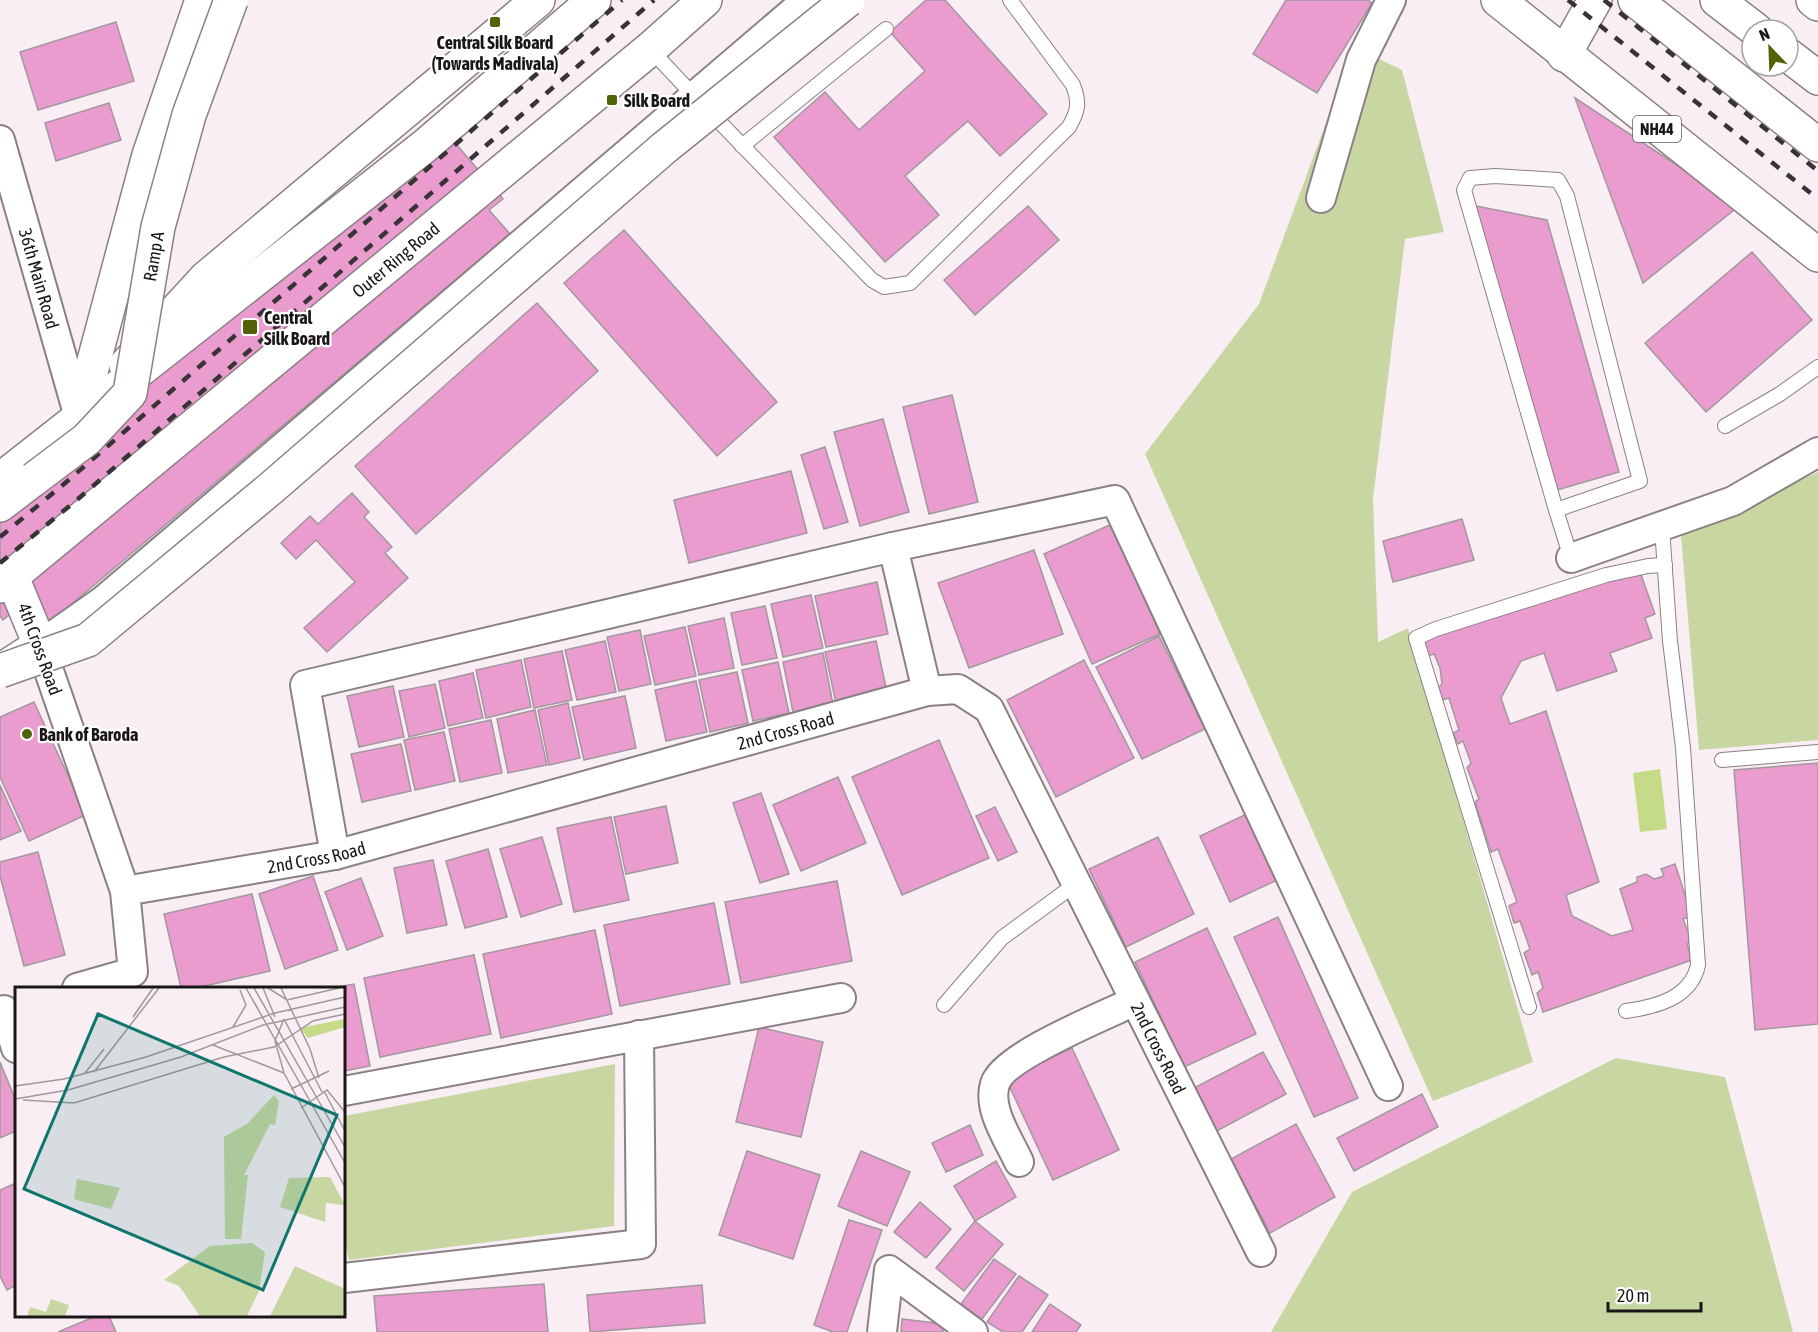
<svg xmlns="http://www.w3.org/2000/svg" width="1818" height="1332" viewBox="0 0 1818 1332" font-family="'Asap Condensed',sans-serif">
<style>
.green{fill:#c8d7a1}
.water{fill:#c6db88}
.building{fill:#e99ccd;stroke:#a2989e;stroke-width:1.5}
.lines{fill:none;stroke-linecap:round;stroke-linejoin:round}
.lane-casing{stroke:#8a8085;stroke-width:16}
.street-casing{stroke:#8a8085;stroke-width:32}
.secondary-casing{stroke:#8a8085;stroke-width:36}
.primary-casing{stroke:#8a8085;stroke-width:36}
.highway-casing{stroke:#8a8085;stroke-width:36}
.lane{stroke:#fff;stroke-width:14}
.street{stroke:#fff;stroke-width:28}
.secondary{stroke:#fff;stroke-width:33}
.primary{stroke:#fff;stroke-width:33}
.highway{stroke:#fff;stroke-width:33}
.rail{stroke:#383336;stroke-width:4.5;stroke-dasharray:10 10;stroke-linecap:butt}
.primary-bridge-casing{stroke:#8a8085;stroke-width:36;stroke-linecap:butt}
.primary-bridge{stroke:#fff;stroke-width:33}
.poi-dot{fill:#526207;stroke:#fff;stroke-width:2}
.labels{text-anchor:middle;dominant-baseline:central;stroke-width:4.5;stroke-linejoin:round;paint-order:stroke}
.shield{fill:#fff;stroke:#5f5c5d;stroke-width:1.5}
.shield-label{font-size:16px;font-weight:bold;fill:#1a1618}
.poi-label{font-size:18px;font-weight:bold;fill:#1a1618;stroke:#fff;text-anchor:start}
.street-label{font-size:18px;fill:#1a1618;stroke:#fff}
.inset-road{fill:none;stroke:#a0989c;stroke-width:1.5}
.view{fill:#0f766e;fill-opacity:0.15;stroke:#0f766e;stroke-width:3}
.inset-edge{fill:none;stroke:#1a1618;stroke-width:3}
</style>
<rect width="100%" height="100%" fill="#f9eef4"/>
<g class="green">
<polygon points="1354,47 1402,70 1444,232 1405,239 1373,499 1378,642 1408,628 1533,1062 1433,1101 1145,454 1259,304"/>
<polygon points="1818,472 1818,740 1699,750 1681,535"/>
<polygon points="1616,1058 1725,1077 1793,1332 1271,1332 1352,1192"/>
<polygon points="615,1064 614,1226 349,1260 344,1239 344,1116"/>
</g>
<polygon class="water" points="1660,769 1667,829 1640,832 1633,773"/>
<g class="building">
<polygon points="926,0 945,0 1047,114 1000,156 968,121 905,176 939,215 885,262 774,137 825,92 859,130 925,71 890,32"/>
<polygon points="1286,0 1368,0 1372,3 1317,93 1253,54"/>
<polygon points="116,22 134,81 38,110 20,52"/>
<polygon points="1575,98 1739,206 1643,283"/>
<polygon points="109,103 121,140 56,161 45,123"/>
<polygon points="439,124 503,199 489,210 510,234 48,624 27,600 3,620 0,616 0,485"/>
<polygon points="1028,206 1059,240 975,315 944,280"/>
<polygon points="1476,206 1547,220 1619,472 1557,490"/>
<polygon points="624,230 777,402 717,456 564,283"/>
<polygon points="1752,252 1812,320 1706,412 1645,343"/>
<polygon points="537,303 598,371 416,534 355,466"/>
<polygon points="952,395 978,502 929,514 903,407"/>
<polygon points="883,419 909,512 860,526 834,432"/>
<polygon points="825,447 848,522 824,529 801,455"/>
<polygon points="791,471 807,533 689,563 674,500"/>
<polygon points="352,493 369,512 364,517 392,547 385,553 408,578 327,652 304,628 355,582 316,540 296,559 281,543 310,516 318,524"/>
<polygon points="1462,519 1474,560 1393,582 1383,541"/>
<polygon points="1112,524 1160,634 1092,664 1044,554"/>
<polygon points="1034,550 1063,634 969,668 938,583"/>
<polygon points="1639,569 1655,614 1645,618 1652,638 1610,653 1617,671 1557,691 1544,653 1521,661 1501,698 1510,724 1546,711 1599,882 1566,895 1572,916 1612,936 1633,930 1620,889 1637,882 1637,877 1646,874 1654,879 1664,876 1661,869 1675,864 1692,916 1683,919 1692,942 1687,944 1692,960 1543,1012 1537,993 1543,988 1538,972 1532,975 1524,953 1530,949 1520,921 1514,923 1509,906 1517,902 1498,849 1491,852 1475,802 1479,799 1467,768 1471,763 1463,741 1458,744 1453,733 1459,730 1449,698 1442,700 1438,688 1442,684 1440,668 1434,654 1427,656 1422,640"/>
<polygon points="877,582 888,634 826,647 815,596"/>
<polygon points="811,595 823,648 783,657 771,604"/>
<polygon points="765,606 777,658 742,665 731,613"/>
<polygon points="724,618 734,668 699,675 688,626"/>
<polygon points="685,627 696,676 655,685 644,636"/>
<polygon points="640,630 651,684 619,691 607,637"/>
<polygon points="1159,636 1205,729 1142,759 1096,667"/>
<polygon points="605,641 616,692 577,700 565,650"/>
<polygon points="876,641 887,692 836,703 825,652"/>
<polygon points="562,651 572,700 534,708 524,659"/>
<polygon points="823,653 833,704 793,712 783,662"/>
<polygon points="521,660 531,707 486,718 476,670"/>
<polygon points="1084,660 1134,758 1056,797 1007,700"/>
<polygon points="778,662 789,713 753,721 742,670"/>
<polygon points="737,672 748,723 710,732 699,680"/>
<polygon points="473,673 483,718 448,726 439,681"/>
<polygon points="696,681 707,732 666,741 655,690"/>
<polygon points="435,684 445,728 409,737 399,691"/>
<polygon points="393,686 404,737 359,747 347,696"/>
<polygon points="625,696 636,748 584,760 572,707"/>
<polygon points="34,702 86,815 29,841 0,777 0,717"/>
<polygon points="568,703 580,758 549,765 538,710"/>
<polygon points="535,710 547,765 508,773 497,719"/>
<polygon points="491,720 502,773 460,782 449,729"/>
<polygon points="444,732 455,781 415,790 404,740"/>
<polygon points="939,740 989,858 902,895 852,777"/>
<polygon points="401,744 411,791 362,802 351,754"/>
<polygon points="1818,763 1818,1024 1755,1030 1734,770"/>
<polygon points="838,777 866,843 801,871 773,805"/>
<polygon points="0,785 21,831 0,840"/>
<polygon points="761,793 789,874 760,883 733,803"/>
<polygon points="666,806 678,863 626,874 614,817"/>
<polygon points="995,807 1017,852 998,861 976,816"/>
<polygon points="1255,810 1286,876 1230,902 1200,836"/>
<polygon points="611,817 629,900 574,912 557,828"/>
<polygon points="542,837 562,904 521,917 500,849"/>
<polygon points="1158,837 1194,914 1126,947 1089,869"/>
<polygon points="488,849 507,917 465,928 446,861"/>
<polygon points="38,852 65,955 24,966 0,876 0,862"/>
<polygon points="433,860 447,925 407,933 394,868"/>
<polygon points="313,876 338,950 285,969 259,894"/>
<polygon points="361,878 383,936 347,950 325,892"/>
<polygon points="837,881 852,961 741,983 725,902"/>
<polygon points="252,894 270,971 196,988 181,988 164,914"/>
<polygon points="714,903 730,984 620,1006 604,925"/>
<polygon points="1278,917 1358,1098 1314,1117 1234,937"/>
<polygon points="1207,928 1256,1034 1184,1067 1135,962"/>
<polygon points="595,930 612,1014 501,1038 483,954"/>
<polygon points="474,955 491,1034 380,1057 364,978"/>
<polygon points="354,984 370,1066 344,1071 344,988 331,988"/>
<polygon points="759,1027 823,1042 801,1137 736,1122"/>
<polygon points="1072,1048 1119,1150 1053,1180 1006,1079"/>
<polygon points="1263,1052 1286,1094 1215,1132 1192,1089"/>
<polygon points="0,1062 16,1101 16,1131 0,1138"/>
<polygon points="1422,1094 1438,1127 1354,1171 1337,1138"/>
<polygon points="1296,1124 1335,1197 1270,1233 1231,1159"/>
<polygon points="970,1125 983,1155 946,1172 932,1143"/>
<polygon points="747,1151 820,1175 793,1259 719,1235"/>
<polygon points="861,1151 910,1172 887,1226 838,1206"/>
<polygon points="996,1161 1016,1197 975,1221 954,1186"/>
<polygon points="16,1183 16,1285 7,1290 0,1276 0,1190"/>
<polygon points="920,1202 951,1229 926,1258 894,1232"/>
<polygon points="849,1220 882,1230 847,1332 833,1332 814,1325"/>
<polygon points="975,1221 1003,1244 964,1291 936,1268"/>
<polygon points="994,1259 1016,1274 982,1319 961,1304"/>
<polygon points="1019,1276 1048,1295 1022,1332 1003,1332 987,1322"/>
<polygon points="544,1284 548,1332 377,1332 374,1296"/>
<polygon points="702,1285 705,1323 590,1332 587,1295"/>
<polygon points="1050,1304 1081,1325 1076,1332 1032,1332"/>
<polygon points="96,1316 109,1316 116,1332 58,1332"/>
<polygon points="902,1319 944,1324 943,1332 901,1332"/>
</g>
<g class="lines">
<g class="lane-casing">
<g id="lane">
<polyline points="650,49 696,98"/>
<path d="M 709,111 L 872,280 L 884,287 L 910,283 L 1069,127 C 1078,111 1080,103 1073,85 L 1010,0"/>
<polyline points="742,146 886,29"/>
<polyline points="1725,426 1780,394 1818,367"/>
<polyline points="1556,510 1640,481 1567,196 1558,180 1495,176 1470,178 1464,190 1556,510 1571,558"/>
<polyline points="1722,760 1818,752"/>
<polyline points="944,1005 1002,938 1077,883"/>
<polyline points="1529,1007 1416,638 1436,629 1606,575 1648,566 1665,565"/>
<path d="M 1626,1011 C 1656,1007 1691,998 1698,965 L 1683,748 L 1670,641 L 1662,528"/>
</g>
</g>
<g class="street-casing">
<g id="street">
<path id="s1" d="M 0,140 L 79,417"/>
<polyline points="1321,198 1361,60 1391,0"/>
<polyline points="893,547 927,691"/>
<polyline points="1571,558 1733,501 1818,452"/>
<polyline points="335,855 305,685 893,547 1115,500 1388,1086"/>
<polyline points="125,891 40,645 104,600 807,0"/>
<path id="s2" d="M 77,988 L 133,972 L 125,891 L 335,855 L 927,691 L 958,689 L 989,709 L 1261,1252"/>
<polyline points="4,1010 16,1048"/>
<polyline points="344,1091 841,998"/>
<path d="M 1019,1162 C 1009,1140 987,1109 995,1084 C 1003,1056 1106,1015 1135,1001"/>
<polyline points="344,1278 641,1244 639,1035"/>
<polyline points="882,1332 889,1270 973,1332"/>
</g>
</g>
<g class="secondary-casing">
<g id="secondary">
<polyline points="126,365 206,278 538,0"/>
<polyline points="6,667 40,645 12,577"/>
</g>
</g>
<g class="primary-casing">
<g id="primary">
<polyline points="1813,0 1818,4"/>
<polyline points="79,417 149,155 202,0"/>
<polyline points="0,505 34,479"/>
</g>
</g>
<g class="highway-casing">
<g id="highway">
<polyline points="1498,0 1818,255"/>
<polyline points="1635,0 1818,145"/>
<polyline points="1717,0 1756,30"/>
<polyline points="1564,55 1595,0"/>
<polyline points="1788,55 1818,78"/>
<polyline points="0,480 426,145 594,0"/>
<path id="s3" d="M 0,586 L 650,49 L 705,0"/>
</g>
</g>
<use href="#lane" class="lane"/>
<use href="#street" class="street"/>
<use href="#secondary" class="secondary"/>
<use href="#primary" class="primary"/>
<use href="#highway" class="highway"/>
<g class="rail">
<polyline points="1568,0 1818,199"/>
<polyline points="1604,0 1818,171"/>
<polyline points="0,537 64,484 622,0"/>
<polyline points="0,563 78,499 654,0"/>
</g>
<g class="primary-bridge-casing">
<g id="primary-bridge">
<path id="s4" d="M 34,479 L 87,439 L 130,393 L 158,227 L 189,115 L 231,0"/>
<polyline points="0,671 88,640 270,489 664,148 848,0"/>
</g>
</g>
<use href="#primary-bridge" class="primary-bridge"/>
</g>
<g class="poi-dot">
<rect x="489" y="16" width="12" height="12" rx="3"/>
<rect x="606" y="94" width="12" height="12" rx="3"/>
<rect x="242" y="319" width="16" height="16" rx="3"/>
<circle cx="27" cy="734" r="6"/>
</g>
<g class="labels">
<rect class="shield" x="1633" y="116" width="48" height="26" rx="4.5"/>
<g class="shield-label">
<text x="1657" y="129">NH44</text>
</g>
<g class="poi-label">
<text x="495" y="42" text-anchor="middle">Central Silk Board<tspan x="495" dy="21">(Towards Madivala)</tspan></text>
<text x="624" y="100">Silk Board</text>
<text x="264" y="317">Central<tspan x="264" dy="21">Silk Board</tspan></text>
<text x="39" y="734">Bank of Baroda</text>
</g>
<g class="street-label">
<text stroke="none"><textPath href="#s4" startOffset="268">Ramp A</textPath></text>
<text stroke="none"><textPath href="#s3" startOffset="513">Outer Ring Road</textPath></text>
<text stroke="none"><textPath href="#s1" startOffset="144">36th Main Road</textPath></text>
<text transform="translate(40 649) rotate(70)">4th Cross Road</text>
<text stroke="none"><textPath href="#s2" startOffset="820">2nd Cross Road</textPath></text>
<text stroke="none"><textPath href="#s2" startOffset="334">2nd Cross Road</textPath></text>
<text stroke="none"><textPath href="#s2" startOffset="1414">2nd Cross Road</textPath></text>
</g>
</g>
<g transform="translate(15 987)">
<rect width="330" height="330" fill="#f9eef4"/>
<path d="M 259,108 L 264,114 L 260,138 L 255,137 L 229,188 L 233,188 L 226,252 L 210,252 L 209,150 L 232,137 ZM 315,190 L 330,218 L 311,216 L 310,235 L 265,220 L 274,191 ZM 62,192 L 105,201 L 96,222 L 59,212 ZM 237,256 L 250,265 L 244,304 L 232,329 L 185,329 L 164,299 L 149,293 L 195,259 ZM 280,279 L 330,302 L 330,329 L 255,329 ZM 36,312 L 54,318 L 50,329 L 12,329 L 15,320 L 31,325 Z" fill="#c8d7a1"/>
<path d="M 330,32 L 330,40 L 293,51 L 285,41 Z" fill="#c6db88"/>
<path class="inset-road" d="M 231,1 L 330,176M 239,1 L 330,160M 248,1 L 260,30M 253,1 L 272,13 L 324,1M 266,1 L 295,62 L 304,91M 118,30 L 138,1M 269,32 L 260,54 L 269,86 L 330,200M 269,32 L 307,105M 218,40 L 231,18 L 225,3M 198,58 L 269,86M 79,85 L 144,1M 70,86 L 89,62M 0,99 L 49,92 L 131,70 L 260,26 L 330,10M 276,102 L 314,84M 309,104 L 330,144M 0,112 L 53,103 L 166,70 L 248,38 L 330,20M 8,113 L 59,116 L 209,70 L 259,60 L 298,34 L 330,27M 286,121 L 312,103 L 330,125"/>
<path class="view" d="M 83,27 L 322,128 L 248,303 L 9,202 Z"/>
<rect width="330" height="330" class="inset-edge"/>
</g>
<g transform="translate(1770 48) rotate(337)"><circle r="28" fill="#ffffff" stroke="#a3a2a3" stroke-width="1.5"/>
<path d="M0-4.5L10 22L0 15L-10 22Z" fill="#526207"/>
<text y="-9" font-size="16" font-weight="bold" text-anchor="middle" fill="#1a1618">N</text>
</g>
<path d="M1608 1302v9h93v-9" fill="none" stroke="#1a1618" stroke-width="3"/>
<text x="1617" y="1302" font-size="18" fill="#1a1618" stroke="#ffffff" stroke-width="4.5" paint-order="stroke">20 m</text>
</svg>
